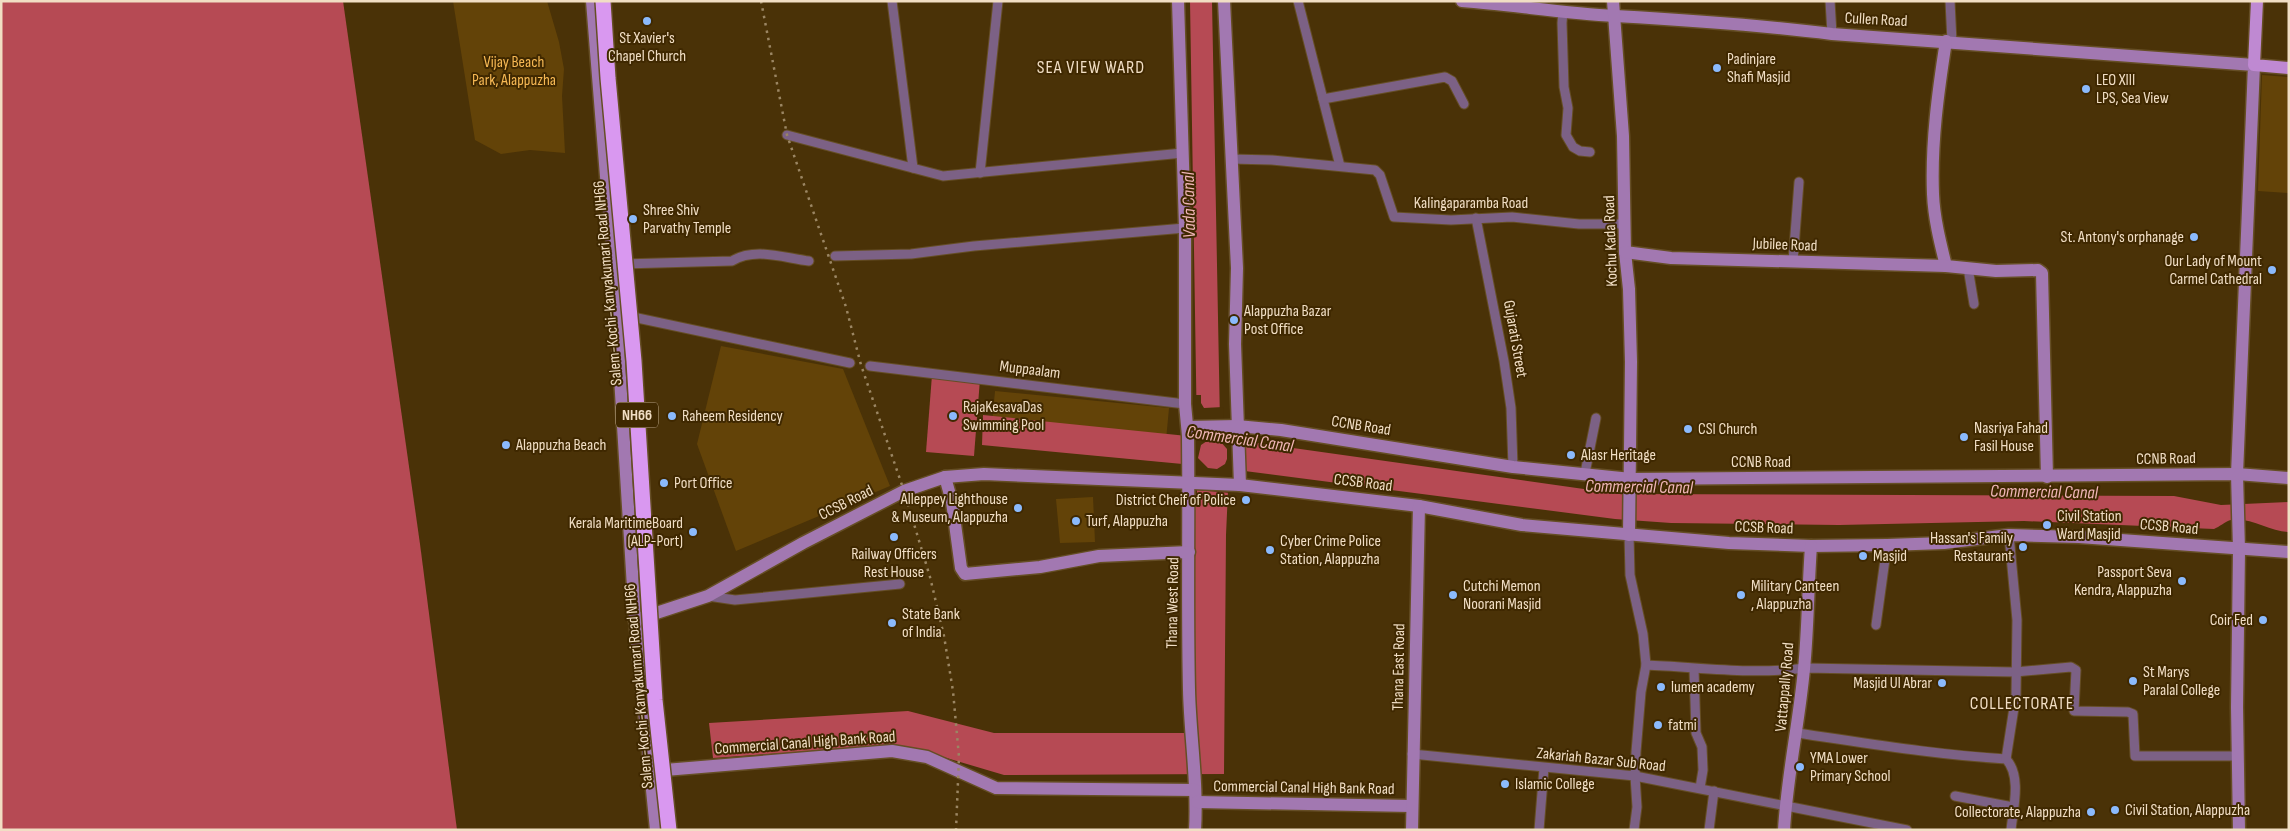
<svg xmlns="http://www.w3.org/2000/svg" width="2290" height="831" viewBox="0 0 2290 831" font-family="'Sofia Sans Condensed',sans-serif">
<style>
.green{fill:#634308}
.water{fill:#b64a54}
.pier{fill:#4a3207;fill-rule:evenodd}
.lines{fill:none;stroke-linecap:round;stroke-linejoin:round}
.street-casing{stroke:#654e25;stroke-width:11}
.secondary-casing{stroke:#654e25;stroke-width:15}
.primary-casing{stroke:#654e25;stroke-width:15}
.street{stroke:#7c6185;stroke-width:9}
.secondary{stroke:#a278b1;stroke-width:12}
.primary{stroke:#bf89d2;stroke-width:12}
.rail{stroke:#9b8663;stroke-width:2.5;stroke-dasharray:2.5 5;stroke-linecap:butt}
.highway-bridge-casing{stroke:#654e25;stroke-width:18;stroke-linecap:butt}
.highway-bridge{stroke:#d998f0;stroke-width:15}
.poi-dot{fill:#8bbafc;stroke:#3f2800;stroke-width:2}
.labels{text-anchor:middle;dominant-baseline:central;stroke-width:4;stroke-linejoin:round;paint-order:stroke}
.shield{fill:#3f2800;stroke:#bca789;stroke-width:1}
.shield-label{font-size:15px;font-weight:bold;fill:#f1dec4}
.street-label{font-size:16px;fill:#f1dec4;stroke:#3f2800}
.poi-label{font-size:16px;fill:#f1dec4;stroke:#3f2800;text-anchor:start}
.park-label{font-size:16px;fill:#f7b954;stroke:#3f2800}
.neighbourhood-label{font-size:18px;letter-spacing:1px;fill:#f1dec4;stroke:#3f2800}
.water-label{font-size:18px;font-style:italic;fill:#f0b6b7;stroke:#3f2800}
</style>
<rect width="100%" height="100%" fill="#4a3207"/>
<g class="green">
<polygon points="453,1 547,1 559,42 564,69 562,96 565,153 530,150 501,154 475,140"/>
<polygon points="2262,75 2289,77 2289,193 2258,191"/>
<polygon points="721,346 843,369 890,486 736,551 697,444"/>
<polygon points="995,391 1169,408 1164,462 990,445"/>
<polygon points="1093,497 1095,542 1060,543 1056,499"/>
</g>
<g class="water">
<polygon points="1,1 343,1 420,544 457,830 1,830"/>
<path d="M 1190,1 L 1212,1 L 1220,423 L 1223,438 L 1619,494 L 2174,496 L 2221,505 L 2289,502 L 2289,532 C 2270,532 2251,517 2231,520 C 2226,521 2219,527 2214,529 L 2024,521 L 1839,525 L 1671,523 L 1615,519 L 1229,469 L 1226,535 L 1224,774 L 1004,775 L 913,748 L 895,745 L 713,758 L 709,723 L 908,711 L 994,733 L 1184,733 L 1195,729 L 1193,465 L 982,445 L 983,415 L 1197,437 Z"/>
<polygon points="932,375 980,379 974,456 926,452"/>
</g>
<path class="pier" d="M 1193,395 L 1201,395 L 1201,403 L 1204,408 L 1223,407 L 1225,436 L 1244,438 L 1245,473 L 1231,472 L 1230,493 L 1197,490 L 1197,494 L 1190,493 L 1190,467 L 1181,466 L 1182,433 L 1194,435 ZM 1210,439 L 1220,441 L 1227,449 L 1227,459 L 1225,464 L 1217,469 L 1208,468 L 1198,458 L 1201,445 Z"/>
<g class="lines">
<g class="street-casing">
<g id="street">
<polyline points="892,1 913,168"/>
<polyline points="1298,1 1340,166"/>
<polyline points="1830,1 1832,34"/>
<polyline points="1950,1 1952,42"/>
<polyline points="1563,11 1562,23 1564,87 1568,108 1566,135 1573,147 1580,151 1590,152"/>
<polyline points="1323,99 1445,77 1452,81 1464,104"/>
<polyline points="787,135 943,176 1183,153"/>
<polyline points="1231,159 1272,160 1375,170 1380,175 1394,217 1451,220 1512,217 1579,224 1625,224"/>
<polyline points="980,173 998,1"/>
<polyline points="1476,218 1504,361 1511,408 1513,467"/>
<polyline points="835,256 911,254 974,246 1185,228"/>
<polyline points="1793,261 1799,182"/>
<path d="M 622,264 L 732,261 C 755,247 784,258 809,261"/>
<polyline points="1968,268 1974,304"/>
<polyline points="628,316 850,363"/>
<polyline points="870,366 1185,404"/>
<polyline points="1585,473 1596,418"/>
<polyline points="1629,535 1630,575 1643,634 1646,665 1641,692 1636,752 1635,776 1637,807 1634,830"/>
<polyline points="708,596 735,600 900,584"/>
<polyline points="1876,625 1887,545"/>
<path d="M 1646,665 C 1699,667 1751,675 1805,668 L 2015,672 L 2071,667 L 2076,670 L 2074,711 L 2128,712 L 2133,714 L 2135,756 L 2238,756"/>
<polyline points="1694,669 1696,733 1702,747 1703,770 1700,788"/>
<path d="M 1797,733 C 1866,743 1936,755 2006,759 C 2022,776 2013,809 2011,830"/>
<polyline points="1412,754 1635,776 1907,830"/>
<polyline points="2006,759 2016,695 2017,620 2009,535"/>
<polyline points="1955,796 2013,807"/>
<polyline points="1539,830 1544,768"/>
<polyline points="1709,830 1714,791"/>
</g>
</g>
<g class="secondary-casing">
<g id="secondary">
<polyline points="592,1 613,264 635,620 656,830"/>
<path d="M 1178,1 L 1185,228 L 1185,404 L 1188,436 C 1189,520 1187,605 1189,690 C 1190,736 1198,783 1195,830"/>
<polyline points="1224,1 1237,268 1235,344 1240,485"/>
<path d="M 1462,1 C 1513,5 1564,13 1615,16 C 1687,20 1760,25 1832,34 L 2254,65 L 2237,474 L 2239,550 L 2237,707 L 2239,830"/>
<polyline points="1613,1 1623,136 1625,252 1629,289 1631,362 1629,535"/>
<path d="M 1946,41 C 1938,92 1931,143 1933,194 C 1934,218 1940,242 1946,266 L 1996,271 L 2038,270 L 2042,273 L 2047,477"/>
<polyline points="1625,252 1671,258 1946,266"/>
<polyline points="1188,427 1237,426 1281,430 1513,467 1631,479 2237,474 2289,478"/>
<polyline points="945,477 952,502 961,568 965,574 1040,567 1099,556 1189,552"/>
<polyline points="635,620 708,596 803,543 904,491 945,477 984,474 1240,485 1419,506 1522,525 1729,543 1811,546 1887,545 1944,543 2009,535 2079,537 2289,552"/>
<polyline points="653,771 892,751 927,757 996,788 1195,790"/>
<polyline points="1197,802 1411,806"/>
<polyline points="1412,830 1419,506"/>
<path d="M 1784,830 C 1787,776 1799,723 1804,669 C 1808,629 1808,587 1811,546"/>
</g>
</g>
<g class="primary-casing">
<polyline id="primary" points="2257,1 2254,65 2289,68"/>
</g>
<use href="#street" class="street"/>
<use href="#secondary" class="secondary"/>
<use href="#primary" class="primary"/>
<polyline class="rail" points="761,1 787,135 846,307 861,365 904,491 930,577 944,636 953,691 959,757 956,830"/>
<g class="highway-bridge-casing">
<polyline id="highway-bridge" points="603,1 608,78 634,361 655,700 669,830"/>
</g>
<use href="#highway-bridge" class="highway-bridge"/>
</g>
<g class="poi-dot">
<circle cx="647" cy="21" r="5"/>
<circle cx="1717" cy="68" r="5"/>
<circle cx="2086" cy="89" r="5"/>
<circle cx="633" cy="219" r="5"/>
<circle cx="2194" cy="237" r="5"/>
<circle cx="2272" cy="270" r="5"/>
<circle cx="1234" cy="320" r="5"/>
<circle cx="672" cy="416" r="5"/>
<circle cx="953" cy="416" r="5"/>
<circle cx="1688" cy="429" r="5"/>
<circle cx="1964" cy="437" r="5"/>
<circle cx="506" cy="445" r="5"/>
<circle cx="1571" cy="455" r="5"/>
<circle cx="664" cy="483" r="5"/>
<circle cx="1246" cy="500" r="5"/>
<circle cx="1018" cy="508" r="5"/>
<circle cx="1076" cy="521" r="5"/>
<circle cx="2047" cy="525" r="5"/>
<circle cx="693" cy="532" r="5"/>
<circle cx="894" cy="537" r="5"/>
<circle cx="2023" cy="547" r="5"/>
<circle cx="1270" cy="550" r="5"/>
<circle cx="1863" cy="556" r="5"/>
<circle cx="2182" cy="581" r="5"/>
<circle cx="1453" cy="595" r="5"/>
<circle cx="1741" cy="595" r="5"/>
<circle cx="2263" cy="620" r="5"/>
<circle cx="892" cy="623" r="5"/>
<circle cx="2133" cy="681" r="5"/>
<circle cx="1942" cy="683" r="5"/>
<circle cx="1661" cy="687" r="5"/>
<circle cx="1658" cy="725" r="5"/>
<circle cx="1800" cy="767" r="5"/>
<circle cx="1505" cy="784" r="5"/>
<circle cx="2115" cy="810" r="5"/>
<circle cx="2091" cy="812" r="5"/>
</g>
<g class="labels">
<rect class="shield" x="616" y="402.5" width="42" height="25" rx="4"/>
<g class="shield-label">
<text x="637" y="415">NH66</text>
</g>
<g class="street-label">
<text transform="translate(1876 20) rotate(3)">Cullen Road</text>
<text x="1471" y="203">Kalingaparamba Road</text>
<text transform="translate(1611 241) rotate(-92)">Kochu Kada Road</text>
<text transform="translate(1785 245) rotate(2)">Jubilee Road</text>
<text transform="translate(608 283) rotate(-95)">Salem-Kochi-Kanyakumari Road NH66</text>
<text transform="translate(1515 339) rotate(80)">Gujarati Street</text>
<text transform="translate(1030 370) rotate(7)">Muppaalam</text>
<text transform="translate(1361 426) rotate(9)">CCNB Road</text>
<text transform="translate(2166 459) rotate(-1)">CCNB Road</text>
<text x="1761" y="462">CCNB Road</text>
<text transform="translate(1363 483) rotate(7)">CCSB Road</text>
<text transform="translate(846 503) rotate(-27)">CCSB Road</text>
<text transform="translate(2169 527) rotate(5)">CCSB Road</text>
<text transform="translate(1764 528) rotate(2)">CCSB Road</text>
<text transform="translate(1173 603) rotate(-89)">Thana West Road</text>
<text transform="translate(1399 667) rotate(-89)">Thana East Road</text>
<text transform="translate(639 686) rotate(-95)">Salem-Kochi-Kanyakumari Road NH66</text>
<text transform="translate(1785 687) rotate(-85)">Vattappally Road</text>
<text transform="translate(805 743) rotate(-4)">Commercial Canal High Bank Road</text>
<text transform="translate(1601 760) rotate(6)">Zakariah Bazar Sub Road</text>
<text transform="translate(1304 788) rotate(1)">Commercial Canal High Bank Road</text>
</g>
<g class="poi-label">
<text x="647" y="38" text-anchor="middle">St Xavier's<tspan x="647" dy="18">Chapel Church</tspan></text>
<text x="1727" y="59">Padinjare<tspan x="1727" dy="18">Shafi Masjid</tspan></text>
<text x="2096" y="80">LEO XIII<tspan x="2096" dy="18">LPS, Sea View</tspan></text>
<text x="643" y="210">Shree Shiv<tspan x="643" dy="18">Parvathy Temple</tspan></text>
<text x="2184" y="237" text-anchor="end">St. Antony's orphanage</text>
<text x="2262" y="261" text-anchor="end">Our Lady of Mount<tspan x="2262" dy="18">Carmel Cathedral</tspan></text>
<text x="1244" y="311">Alappuzha Bazar<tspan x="1244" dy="18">Post Office</tspan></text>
<text x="963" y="407">RajaKesavaDas<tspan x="963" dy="18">Swimming Pool</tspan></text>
<text x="682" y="416">Raheem Residency</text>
<text x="1974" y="428">Nasriya Fahad<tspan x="1974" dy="18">Fasil House</tspan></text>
<text x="1698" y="429">CSI Church</text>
<text x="516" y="445">Alappuzha Beach</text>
<text x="1581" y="455">Alasr Heritage</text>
<text x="674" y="483">Port Office</text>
<text x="1008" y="499" text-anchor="end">Alleppey Lighthouse<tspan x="1008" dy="18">&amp; Museum, Alappuzha</tspan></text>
<text x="1236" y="500" text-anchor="end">District Cheif of Police</text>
<text x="2057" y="516">Civil Station<tspan x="2057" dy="18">Ward Masjid</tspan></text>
<text x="1086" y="521">Turf, Alappuzha</text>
<text x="683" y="523" text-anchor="end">Kerala MaritimeBoard<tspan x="683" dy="18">(ALP-Port)</tspan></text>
<text x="2013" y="538" text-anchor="end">Hassan's Family<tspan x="2013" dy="18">Restaurant</tspan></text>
<text x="1280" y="541">Cyber Crime Police<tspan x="1280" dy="18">Station, Alappuzha</tspan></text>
<text x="894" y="554" text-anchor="middle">Railway Officers<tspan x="894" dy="18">Rest House</tspan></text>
<text x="1873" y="556">Masjid</text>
<text x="2172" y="572" text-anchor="end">Passport Seva<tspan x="2172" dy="18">Kendra, Alappuzha</tspan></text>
<text x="1463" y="586">Cutchi Memon<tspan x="1463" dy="18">Noorani Masjid</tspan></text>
<text x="1751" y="586">Military Canteen<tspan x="1751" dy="18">, Alappuzha</tspan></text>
<text x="902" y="614">State Bank<tspan x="902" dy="18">of India</tspan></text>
<text x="2253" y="620" text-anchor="end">Coir Fed</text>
<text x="2143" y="672">St Marys<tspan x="2143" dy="18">Paralal College</tspan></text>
<text x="1932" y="683" text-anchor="end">Masjid Ul Abrar</text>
<text x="1671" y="687">lumen academy</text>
<text x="1668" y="725">fatmi</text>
<text x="1810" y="758">YMA Lower<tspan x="1810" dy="18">Primary School</tspan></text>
<text x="1515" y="784">Islamic College</text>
<text x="2125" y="810">Civil Station, Alappuzha</text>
<text x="2081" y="812" text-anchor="end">Collectorate, Alappuzha</text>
</g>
<g class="park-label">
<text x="514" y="62">Vijay Beach<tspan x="514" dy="18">Park, Alappuzha</tspan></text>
</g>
<g class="neighbourhood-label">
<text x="1091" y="67">SEA VIEW WARD</text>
<text x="2022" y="703">COLLECTORATE</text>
</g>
<g class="water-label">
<text transform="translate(1189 205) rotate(-91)">Vada Canal</text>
<text transform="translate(1240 439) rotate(8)">Commercial Canal</text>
<text transform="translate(1639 487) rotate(1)">Commercial Canal</text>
<text transform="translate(2044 492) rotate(1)">Commercial Canal</text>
</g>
</g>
<rect width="2290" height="831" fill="none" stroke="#f1dec4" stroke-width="5"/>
</svg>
